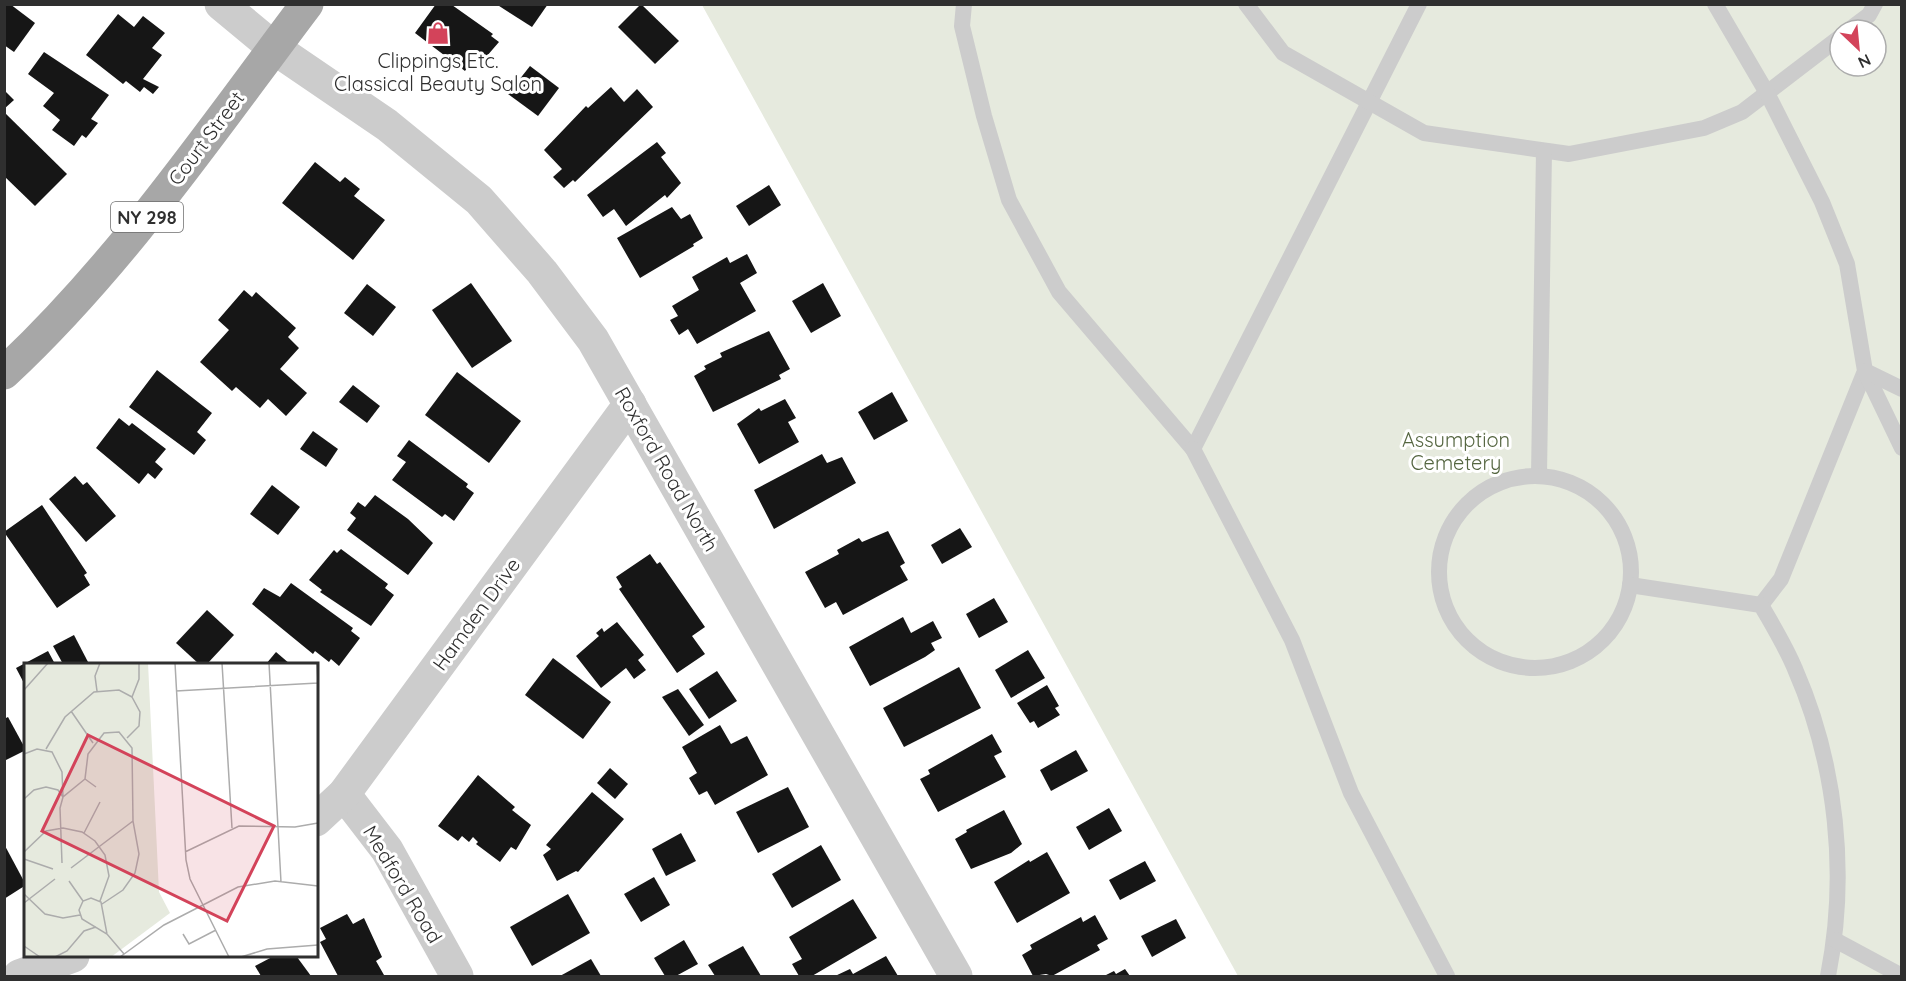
<svg xmlns="http://www.w3.org/2000/svg" width="1906" height="981" viewBox="0 0 1906 981" font-family="Quicksand,sans-serif">
<style>
.green{fill:#e6eade;fill-rule:evenodd}
.building{fill:#161616}
.lines{fill:none;stroke-linecap:round;stroke-linejoin:round}
.service{stroke:#ccc;stroke-width:16}
.minor{stroke:#ccc;stroke-width:33}
.primary{stroke:#a7a7a7;stroke-width:33}
.labels{text-anchor:middle;dominant-baseline:central;stroke-width:6;stroke-linejoin:round;paint-order:stroke}
.shield{fill:#fff;stroke:#6d6d6d;stroke-width:1.5}
.shield-label{font-size:18px;font-weight:bold;fill:#2f2f2f}
.poi-label{font-size:20px;fill:#2f2f2f;stroke:#fff}
.street-label{font-size:20px;fill:#2f2f2f;stroke:#fff}
.park-label{font-size:20px;fill:#556641;stroke:#fff}
.inset-road{fill:none;stroke:#acacac;stroke-width:1.5}
.view{fill:#d3435a;fill-opacity:0.15;stroke:#d3435a;stroke-width:3}
.inset-edge{fill:none;stroke:#2f2f2f;stroke-width:3}
</style>
<rect width="100%" height="100%" fill="#fff"/>
<path class="green" d="M 702,5 L 1901,5 L 1901,976 L 1238,976 ZM 1840,30 L 1876,30 L 1876,66 L 1840,66 Z"/>
<g class="building">
<polygon points="4,4 10,4 35,23 14,52 4,45"/>
<polygon points="436,4 452,5 493,34 491,36 499,42 480,64 473,58 465,71 415,33"/>
<polygon points="496,4 548,4 532,27"/>
<polygon points="641,4 679,41 655,64 618,27"/>
<polygon points="118,14 134,27 143,16 165,33 152,48 162,55 143,79 159,87 153,94 144,87 140,92 126,81 123,84 86,55"/>
<polygon points="44,52 109,95 91,119 98,123 86,138 82,135 74,146 52,130 60,120 43,106 54,93 28,74"/>
<polygon points="530,66 559,88 538,116 508,94"/>
<polygon points="611,87 624,102 637,89 653,107 575,182 573,180 564,188 553,177 562,169 544,150 586,106 588,108"/>
<polygon points="4,90 14,100 4,109"/>
<polygon points="4,112 67,174 35,206 4,176"/>
<polygon points="657,142 666,153 661,157 681,183 667,198 665,195 626,226 614,209 603,217 587,195"/>
<polygon points="315,162 340,182 345,177 360,189 354,196 385,220 353,260 282,203"/>
<polygon points="769,185 781,205 749,226 736,206"/>
<polygon points="672,207 681,219 690,214 703,238 693,244 694,246 640,278 617,238"/>
<polygon points="747,254 757,273 740,283 756,311 697,344 688,329 679,335 670,320 678,316 672,306 699,290 692,277 727,257 730,263"/>
<polygon points="471,283 512,341 472,368 432,310"/>
<polygon points="823,283 841,316 811,333 792,301"/>
<polygon points="367,284 396,307 373,336 344,313"/>
<polygon points="244,290 252,297 256,292 296,328 288,337 299,348 280,369 307,393 286,416 268,399 260,408 236,387 232,391 200,362 229,330 218,320"/>
<polygon points="769,331 790,369 779,375 781,379 713,412 694,376 706,369 704,366 722,357 720,353"/>
<polygon points="157,370 212,413 197,432 206,440 194,455 129,407"/>
<polygon points="457,372 521,421 489,463 425,415"/>
<polygon points="353,385 380,406 367,423 339,402"/>
<polygon points="892,392 908,421 874,440 858,412"/>
<polygon points="785,399 796,418 788,422 799,442 759,464 737,424 759,408 761,411"/>
<polygon points="119,418 129,426 132,423 166,449 155,462 163,469 155,479 148,473 139,484 96,448"/>
<polygon points="313,431 338,449 326,467 300,449"/>
<polygon points="409,440 468,484 466,487 474,493 454,521 445,514 442,517 392,480 406,462 397,456"/>
<polygon points="822,454 827,463 842,457 856,483 774,529 754,490"/>
<polygon points="75,476 83,485 87,482 116,516 86,542 49,499"/>
<polygon points="272,485 300,507 278,535 250,514"/>
<polygon points="375,495 408,519 433,543 408,575 347,530 356,518 350,513 358,502 365,507"/>
<polygon points="42,505 87,573 84,575 90,585 57,608 4,532"/>
<polygon points="960,528 972,547 942,564 931,545"/>
<polygon points="888,531 905,563 900,566 908,580 843,615 836,602 825,608 805,572 839,554 837,550 859,538 862,542"/>
<polygon points="341,549 388,584 385,588 394,595 371,626 320,592 322,590 309,580 334,550 337,553"/>
<polygon points="650,554 657,564 660,562 705,627 692,636 705,654 677,673 619,589 622,587 616,577"/>
<polygon points="291,583 353,628 351,631 360,638 339,666 331,659 329,662 315,651 313,654 252,604 264,588 280,597"/>
<polygon points="994,598 1008,622 979,638 966,614"/>
<polygon points="207,610 234,635 207,664 199,664 176,643"/>
<polygon points="903,617 911,633 933,621 942,638 931,643 935,650 925,657 870,686 849,647"/>
<polygon points="617,622 644,655 638,660 646,670 634,679 626,668 601,688 576,656 599,636 596,633 602,628 604,632"/>
<polygon points="74,635 88,662 63,664 53,646"/>
<polygon points="1028,650 1045,678 1011,698 995,670"/>
<polygon points="48,651 55,664 26,664 26,687 16,668"/>
<polygon points="276,652 290,664 266,664"/>
<polygon points="553,658 611,702 583,739 525,695"/>
<polygon points="959,667 981,708 904,747 883,708"/>
<polygon points="717,671 737,701 709,719 689,689"/>
<polygon points="1047,685 1059,706 1055,708 1060,715 1038,728 1034,721 1030,723 1017,703"/>
<polygon points="678,689 704,725 689,736 662,697"/>
<polygon points="8,717 26,750 4,761 4,719"/>
<polygon points="720,725 731,744 747,736 768,775 715,805 707,791 699,795 689,778 697,773 682,747"/>
<polygon points="992,734 1002,752 994,756 1006,777 938,812 920,779 930,774 928,770"/>
<polygon points="1076,750 1088,771 1051,791 1040,770"/>
<polygon points="610,768 628,784 615,799 597,783"/>
<polygon points="478,775 515,807 512,810 531,825 516,850 511,847 500,862 476,844 478,842 473,837 469,842 462,836 458,841 438,826"/>
<polygon points="788,787 809,827 758,853 736,812"/>
<polygon points="592,792 624,819 578,872 576,871 557,881 543,855 551,849 546,845"/>
<polygon points="1109,808 1122,831 1089,850 1076,827"/>
<polygon points="1004,810 1022,844 1011,853 971,869 955,839 967,832 966,830"/>
<polygon points="681,833 696,861 666,876 652,849"/>
<polygon points="4,844 26,885 4,899"/>
<polygon points="821,845 841,880 792,908 772,874"/>
<polygon points="1047,852 1070,893 1017,923 994,882 1029,860 1030,862"/>
<polygon points="1145,861 1156,881 1120,900 1109,880"/>
<polygon points="654,877 670,905 641,922 624,894"/>
<polygon points="568,894 590,933 532,966 510,927"/>
<polygon points="853,899 877,938 812,976 799,976 792,964 802,959 789,937"/>
<polygon points="347,914 353,924 364,918 382,957 376,961 384,975 338,976 320,942 326,939 320,928"/>
<polygon points="1095,915 1108,939 1097,945 1100,950 1052,976 1046,974 1033,976 1022,955 1032,949 1030,945 1081,917 1083,922"/>
<polygon points="1176,919 1186,938 1152,957 1141,936"/>
<polygon points="684,940 698,964 676,976 665,976 654,958"/>
<polygon points="743,946 761,976 715,976 708,965"/>
<polygon points="274,956 297,957 311,976 261,976 255,966"/>
<polygon points="886,956 898,976 835,976 850,969 853,974"/>
<polygon points="591,959 601,976 560,976"/>
<polygon points="1125,969 1130,976 1104,976 1114,971 1116,974"/>
</g>
<g class="lines">
<g class="service">
<polyline points="964,4 962,26 984,116 1009,200 1059,292 1193,449 1419,4"/>
<polyline points="1246,4 1283,53 1424,133 1569,154 1704,128 1742,112 1840,37"/>
<polyline points="1715,4 1767,93 1822,202 1847,264 1865,371 1781,579 1761,605"/>
<polyline points="1849,30 1869,15 1875,4"/>
<polyline points="1865,371 1902,448"/>
<polyline points="1865,371 1902,389"/>
<polyline points="1193,449 1292,640 1351,793 1447,976"/>
<polyline points="1539,475 1544,151"/>
<circle cx="1535" cy="572" r="96"/>
<path d="M 1630,585 L 1761,605 C 1773,626 1786,647 1795,669 C 1837,765 1848,875 1828,976"/>
<polyline points="1835,940 1902,976"/>
</g>
<g class="minor">
<polyline points="221,4 274,48 387,125 479,200 542,272 593,340 956,976"/>
<polyline points="344,794 387,850 457,976"/>
<polyline points="316,820 344,794 630,404"/>
<polyline points="19,976 73,956"/>
</g>
<path class="primary" d="M 4,373 C 121,264 211,131 307,4"/>
</g>
<defs>
<g id="shop-bare" transform="scale(1.8)"><path d="M-5-2.5h2.3a2.7 3.5 0 0 1 5.4 0H5L5.5 6h-11ZM-1.5-2.5h3a1.5 2.3 0 0 0-3 0Z" fill="#d3435a" stroke="#fff" stroke-width="2.5" paint-order="stroke"/></g>
</defs>
<g fill-rule="evenodd">
<use href="#shop-bare" x="438" y="33"/>
</g>
<g class="labels">
<rect class="shield" x="111" y="202" width="72" height="30" rx="4.5"/>
<g class="shield-label">
<text x="147" y="217">NY 298</text>
</g>
<g class="poi-label">
<text x="438" y="60">Clippings Etc.<tspan x="438" dy="23">Classical Beauty Salon</tspan></text>
</g>
<g class="street-label">
<text transform="translate(206 138) rotate(-53)">Court Street</text>
<text transform="translate(667 469) rotate(60)">Roxford Road North</text>
<text transform="translate(476 614) rotate(-54)">Hamden Drive</text>
<text transform="translate(403 884) rotate(59)">Medford Road</text>
</g>
<g class="park-label">
<text x="1456" y="439">Assumption<tspan x="1456" dy="23">Cemetery</tspan></text>
</g>
</g>
<g transform="translate(24 663)">
<rect width="294" height="294" fill="#fff"/>
<path d="M 0,0 L 124,0 L 135,229 L 146,250 L 87,294 L 0,294 Z" fill="#e6eade"/>
<path class="inset-road" d="M 151,0 L 162,197 L 166,216 L 205,294M 198,0 L 208,165M 245,0 L 257,219M 293,0 L 294,20M 0,27 L 24,0M 73,28 L 71,13 L 76,0M 152,28 L 294,20M 47,48 L 69,80M 103,75 L 115,63 L 116,49 L 108,34 L 115,16 L 115,0M 22,86 L 41,54 L 70,29 L 95,27 L 108,34M 0,91 L 13,86 L 28,89 L 38,109 L 39,134M 72,124 L 61,116 L 64,91 L 80,70 L 95,69 L 108,85 L 109,158M 0,136 L 10,127 L 22,124 L 34,127 L 39,134M 60,170 L 76,139M 0,189 L 22,168 L 39,165 L 58,169 L 71,178 L 81,192 L 85,213 L 76,238M 161,189 L 215,163 L 271,164 L 294,160M 0,196 L 29,206M 38,200 L 36,145 L 39,134 L 61,116M 47,205 L 109,158 L 115,191 L 111,210 L 99,227 L 78,241M 45,218 L 59,238M 0,231 L 21,251 L 39,255 L 56,252M 0,240 L 31,216M 83,271 L 77,239 L 67,235 L 59,238 L 55,247 L 58,256 L 83,271 L 100,291M 159,271 L 165,281 L 192,267M 0,283 L 16,294M 31,294 L 43,288 L 60,268 L 72,264M 96,294 L 140,262 L 214,224 L 251,218 L 294,223M 217,294 L 243,286 L 294,282"/>
<path class="view" d="M 64,72 L 250,163 L 203,258 L 18,168 Z"/>
<rect width="294" height="294" class="inset-edge"/>
</g>
<rect width="1906" height="981" fill="none" stroke="#2f2f2f" stroke-width="12"/>
<g transform="translate(1858 48) rotate(154)"><circle r="28" fill="#ffffff" stroke="#acacac" stroke-width="1.5"/>
<path d="M0-4.5L10 22L0 15L-10 22Z" fill="#d3435a"/>
<text y="-9" font-size="16" font-weight="bold" text-anchor="middle" fill="#2f2f2f">N</text>
</g>
</svg>
